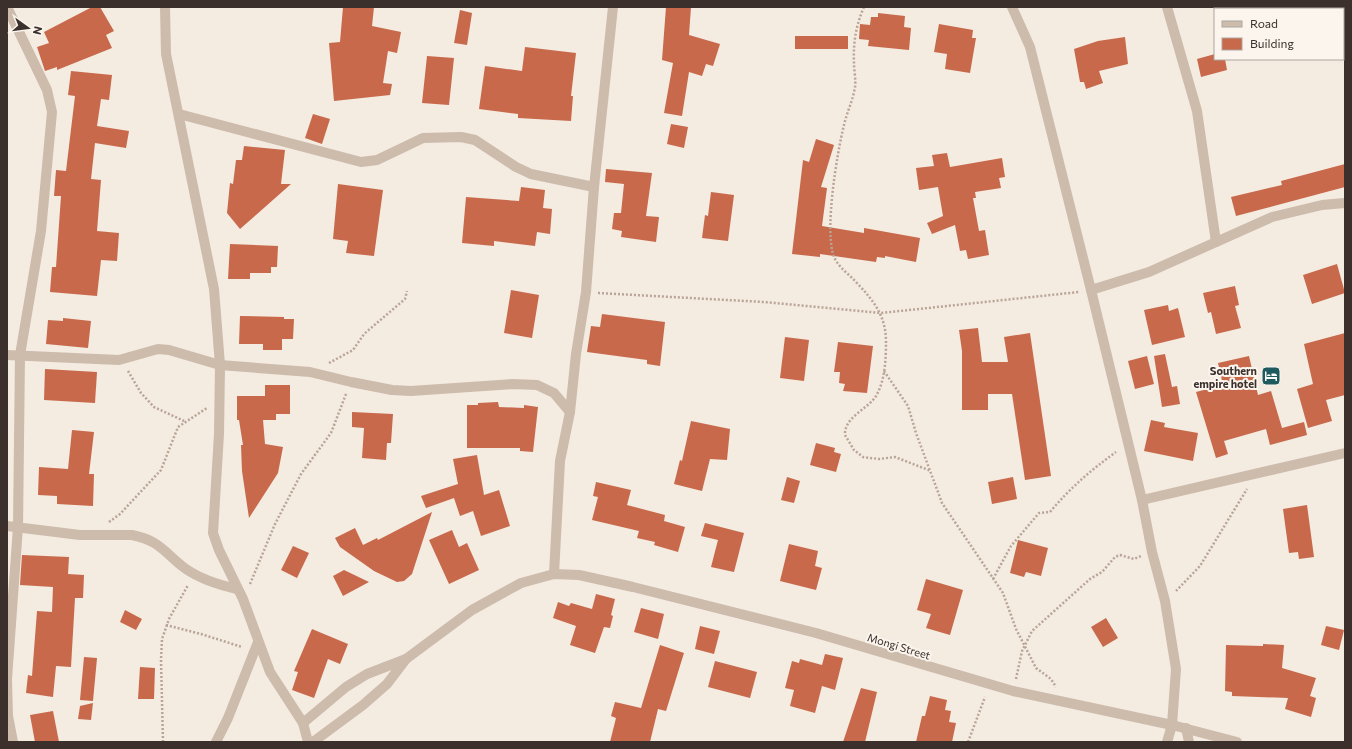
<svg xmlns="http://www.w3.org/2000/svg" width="1352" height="749" viewBox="0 0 1352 749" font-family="Commissioner,sans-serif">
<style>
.building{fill:#c8694b}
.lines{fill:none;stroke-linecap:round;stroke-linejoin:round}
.path{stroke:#b9a596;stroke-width:2.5;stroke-dasharray:2 2;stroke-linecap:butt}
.minor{stroke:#cdbbac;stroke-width:10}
.labels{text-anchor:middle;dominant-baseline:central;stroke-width:4;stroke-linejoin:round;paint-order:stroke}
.poi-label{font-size:11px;font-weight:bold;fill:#3b302b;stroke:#fbf5ee;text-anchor:end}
.street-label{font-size:11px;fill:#3b302b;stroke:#fbf5ee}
</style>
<rect width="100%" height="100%" fill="#f4ebe1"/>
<g class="building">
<polygon points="92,7 100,7 114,31 106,35 112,48 57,70 57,67 45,71 37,47 49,43 44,32"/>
<polygon points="343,7 374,7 372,26 401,32 397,53 388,51 383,83 392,84 390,95 334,101 329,43 340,42"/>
<polygon points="666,7 691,7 689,35 720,44 713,66 706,64 702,76 689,72 682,116 664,113 673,63 662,60"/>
<polygon points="460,10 472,13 467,45 454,43"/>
<polygon points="878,13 905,16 904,27 911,28 909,50 868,46 869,40 859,39 860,24 870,25 871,17 878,17"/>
<polygon points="939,24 973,30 972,38 976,38 970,73 945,69 947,54 934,52"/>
<rect x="795" y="36" width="53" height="13"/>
<polygon points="1125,37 1128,64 1099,71 1103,83 1086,89 1084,82 1080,82 1074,49 1098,41"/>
<polygon points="525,47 576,53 571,96 573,96 571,121 518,118 518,114 479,109 485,66 522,71"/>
<polygon points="1215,54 1215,59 1225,59 1227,70 1201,77 1197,59"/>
<polygon points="427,56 454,58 449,105 422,103"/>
<polygon points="71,71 112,75 109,100 101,99 97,126 129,131 126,148 95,143 91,179 101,180 97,231 119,233 117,261 101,260 97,296 50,292 52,267 56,267 61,196 54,196 56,170 66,171 75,96 68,95"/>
<polygon points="313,114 330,119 322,144 305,138"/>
<polygon points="671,124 688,127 684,148 667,144"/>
<polygon points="816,139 834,145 821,187 827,188 822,226 864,233 864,228 920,238 916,262 885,256 885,258 877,257 876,262 820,254 820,257 792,254 803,160 809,162"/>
<polygon points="244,146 285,150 281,184 291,184 240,229 227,213 230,183 233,184 236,160 242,160"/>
<polygon points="947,153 950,167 1002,158 1005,177 999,178 1001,188 975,192 976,198 973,198 979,231 985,230 989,255 968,259 966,250 960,251 955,225 932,234 927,223 943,216 938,187 919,190 916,168 934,166 932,155"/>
<polygon points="1345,164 1345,187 1236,216 1231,197 1282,185 1281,181"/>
<polygon points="606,169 652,173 646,216 659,217 656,242 621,237 622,231 612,229 614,213 621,213 624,184 605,182"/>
<polygon points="338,184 383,190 374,256 346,253 348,241 333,239"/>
<polygon points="521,187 545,190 543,208 552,209 550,234 537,232 535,246 494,241 494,246 462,243 466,197 519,201"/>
<polygon points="711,192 734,195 728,241 702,238 705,215 708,216"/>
<polygon points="230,244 278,246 277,267 271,267 271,273 250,273 250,279 228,279"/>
<polygon points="1337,264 1345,293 1312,304 1303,275"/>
<polygon points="1235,286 1239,305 1235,306 1241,328 1216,334 1211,312 1208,313 1203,293"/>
<polygon points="511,290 539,295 532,338 504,333"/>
<polygon points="1168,305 1169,311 1178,308 1185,337 1152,345 1144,310"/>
<polygon points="602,314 665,322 660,366 647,364 647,360 587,352 591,326 600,327"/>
<polygon points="240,316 284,317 284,319 294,319 293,339 282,339 282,350 263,350 263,344 239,344"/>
<polygon points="63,318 91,321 88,348 46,344 48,320 63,321"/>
<polygon points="978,328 982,362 1008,362 1004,337 1030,333 1051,476 1025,480 1012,394 988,394 988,410 962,410 962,351 959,330"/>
<polygon points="1345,333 1345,395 1326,400 1332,421 1308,428 1297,389 1313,384 1304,344"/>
<polygon points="785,337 809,340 804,381 780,378"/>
<polygon points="838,342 873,346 867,393 843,391 845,384 839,383 840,372 834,372"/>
<polygon points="1165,354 1172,387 1177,386 1180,404 1162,407 1154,356"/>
<polygon points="1147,356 1154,384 1135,389 1128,361"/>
<polygon points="1249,356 1258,395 1271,391 1282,428 1304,422 1307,435 1270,445 1266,429 1224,441 1228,454 1216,458 1196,392 1223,385 1218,363"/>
<polygon points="45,369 97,372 95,403 44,400"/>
<polygon points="265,385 290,385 290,414 276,414 276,420 263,420 265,444 283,447 278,473 249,518 242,471 241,445 243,445 239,420 237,420 237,396 265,396"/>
<polygon points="498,402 499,407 524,408 524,405 538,407 533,452 520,451 520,448 467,448 467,405 478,405 478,403"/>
<polygon points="352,412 393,414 391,443 387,443 386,460 362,458 364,428 352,427"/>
<polygon points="1151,420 1165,423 1164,427 1198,433 1193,461 1144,451"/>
<polygon points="691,421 730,429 727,460 710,459 702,491 674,484 680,460 682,461"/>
<polygon points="72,430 94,432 89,474 94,474 93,506 57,504 57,496 38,495 39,467 68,469"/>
<polygon points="816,443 835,448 834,452 841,454 836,472 810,465"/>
<polygon points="477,455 484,495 499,490 510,526 481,536 473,511 460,516 454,498 426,508 421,496 458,484 453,459"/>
<polygon points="787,477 800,481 794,503 781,500"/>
<polygon points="1013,477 1017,499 992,504 988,482"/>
<polygon points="596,482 631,490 627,505 665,515 664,521 685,527 678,552 654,545 655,542 637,538 639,531 592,520 598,497 593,496"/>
<polygon points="1307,505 1314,557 1299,559 1298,552 1289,553 1283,509"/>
<polygon points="432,512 412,574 404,581 397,582 374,571 340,547 335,538 355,528 363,545 377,538 378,540"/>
<polygon points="705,523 744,533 734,572 711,567 718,540 701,536"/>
<polygon points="452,530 459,547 467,543 479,570 449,584 429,540"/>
<polygon points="1018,540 1048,548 1041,576 1026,572 1024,577 1010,573"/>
<polygon points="789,544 818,551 815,566 822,568 816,590 780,581"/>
<polygon points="293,546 309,553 297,578 281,570"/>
<polygon points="22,555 69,557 68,574 84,575 83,598 75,598 71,667 56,666 53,697 26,693 28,675 32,676 37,611 52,612 53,587 20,585"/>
<polygon points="344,570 369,582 343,596 333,576"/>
<polygon points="926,579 963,590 950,635 926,628 931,614 917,610"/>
<polygon points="596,594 615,599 611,615 613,616 610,628 604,627 595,653 570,645 576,626 553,618 558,602 569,606 571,603 592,609"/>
<polygon points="641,608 664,614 658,639 634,632"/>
<polygon points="125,610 142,619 136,630 120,622"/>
<polygon points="1106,618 1118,638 1103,647 1091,627"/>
<polygon points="700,626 720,631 714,654 695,649"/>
<polygon points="1326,626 1344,630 1339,650 1321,645"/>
<polygon points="312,629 348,644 340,664 328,659 314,698 292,690 298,672 294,671"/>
<polygon points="1263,644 1284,645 1282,668 1316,678 1310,696 1316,698 1311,717 1285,709 1288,698 1232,696 1232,692 1225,691 1226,645 1263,646"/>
<polygon points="660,645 684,653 666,711 658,709 650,742 610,742 616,718 611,716 615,702 641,708"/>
<polygon points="825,654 843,658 835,690 822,686 815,713 790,706 794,690 785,688 792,661 799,663 800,659 822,665"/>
<polygon points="84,657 97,658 93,701 80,700"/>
<polygon points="715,661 757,672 750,698 708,687"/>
<polygon points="140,667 155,668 154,699 138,699"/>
<polygon points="861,688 877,692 865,742 843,742"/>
<polygon points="930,696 947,700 945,710 951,711 949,722 956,723 952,742 916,742 922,716 925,716"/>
<polygon points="93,703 91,720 78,719 80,706"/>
<polygon points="53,711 59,742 35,742 30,715"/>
</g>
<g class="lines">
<g class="path">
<path d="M 864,7 C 856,25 853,43 854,63 C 854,70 856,80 855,87 C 853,100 847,112 844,125 C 837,153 824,231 834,257 C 839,268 849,274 856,282 C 874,301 886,316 886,342 C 886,359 885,381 876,396 C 868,409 844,417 845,435 L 854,450 L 863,457 L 879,459 L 895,457 L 931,471"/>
<polyline points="598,293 764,302 881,313 1079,292"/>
<polyline points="329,363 353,350 364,334 405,299 407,291"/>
<polyline points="128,371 141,393 154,407 184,421"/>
<polyline points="884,371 908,406 916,433 942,503 1003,593 1016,629 1036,668 1051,679 1056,687"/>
<polyline points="109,522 120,514 161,470 178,427 207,408"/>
<path d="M 993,579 L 1011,546 L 1039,513 L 1050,512 C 1070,488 1091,470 1116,452"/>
<polyline points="250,584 275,524 301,474 331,433 346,394"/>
<polyline points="1176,591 1200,566 1247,489"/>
<polyline points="166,625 201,634 242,647"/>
<polyline points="1016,679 1022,651 1032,631 1090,579 1102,572 1115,557 1120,555 1134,559 1141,556"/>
<polyline points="163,742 161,660 162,639 169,619 188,585"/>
<polyline points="968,742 985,697"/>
</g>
<g class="minor">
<polyline points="7,7 47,90 52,112 41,231 20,355 18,527 7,679 8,716 13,742"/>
<polyline points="165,7 166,54 214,289 220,365 219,434 213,533 219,550 243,599 270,672 303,723 308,742"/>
<polyline points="1012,7 1030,47 1091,290 1142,500 1152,552 1165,601 1176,669 1172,725 1167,742"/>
<polyline points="1167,7 1197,111 1216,242"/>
<polyline points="179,114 361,162 377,160 423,138 461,137 475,140 516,167 531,174 594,187"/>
<polyline points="1091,290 1149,272 1272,217 1322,205 1345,203"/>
<polyline points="7,355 119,360 158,349 169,350 220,365 310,372 351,382 392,390 411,391 513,384 537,385 554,393 570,412"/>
<polyline points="1142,500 1345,453"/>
<path d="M 7,526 L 80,535 L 132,535 C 162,541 165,554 186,569 C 202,580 219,585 237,589"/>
<polyline points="554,574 560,461 570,412 576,354 586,292 594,187 613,7"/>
<polyline points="303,723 346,687 367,674 406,659 472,610 521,583 554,574 579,575 633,587 816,633 1013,691 1172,725 1237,742"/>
<polyline points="1186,728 1189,742"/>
<polyline points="216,742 228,718 258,642"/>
<polyline points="313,742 363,705 387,684 406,659"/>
</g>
</g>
<defs>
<g id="hotel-square" transform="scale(1)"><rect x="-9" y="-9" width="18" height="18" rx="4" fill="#1f5a5e" stroke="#fbf5ee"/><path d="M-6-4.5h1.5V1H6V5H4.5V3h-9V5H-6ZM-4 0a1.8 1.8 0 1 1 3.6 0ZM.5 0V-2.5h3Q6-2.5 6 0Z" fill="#fff"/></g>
</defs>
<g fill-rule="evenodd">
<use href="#hotel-square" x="1271" y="376"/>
</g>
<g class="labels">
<g class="poi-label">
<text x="1257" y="370">Southern<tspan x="1257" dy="13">empire hotel</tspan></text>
</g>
<g class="street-label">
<text transform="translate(899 646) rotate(17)">Mongi Street</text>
</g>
</g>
<rect width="1352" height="749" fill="none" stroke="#3b302b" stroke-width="16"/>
<rect x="1214" y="8" width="130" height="52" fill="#fbf5ee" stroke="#aea6a0"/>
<rect x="1222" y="21" width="20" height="6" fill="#cdbbac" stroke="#aea6a0"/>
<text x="1250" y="28" font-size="12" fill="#3b302b">Road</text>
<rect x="1222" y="38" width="20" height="12" fill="#c8694b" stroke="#aea6a0"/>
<text x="1250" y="48" font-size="12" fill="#3b302b">Building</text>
<g transform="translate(28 28) rotate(104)" stroke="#fbf5ee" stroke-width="3" paint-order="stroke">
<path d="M0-3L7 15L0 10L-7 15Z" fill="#3b302b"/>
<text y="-6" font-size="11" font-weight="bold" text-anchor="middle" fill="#3b302b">N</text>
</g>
</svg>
